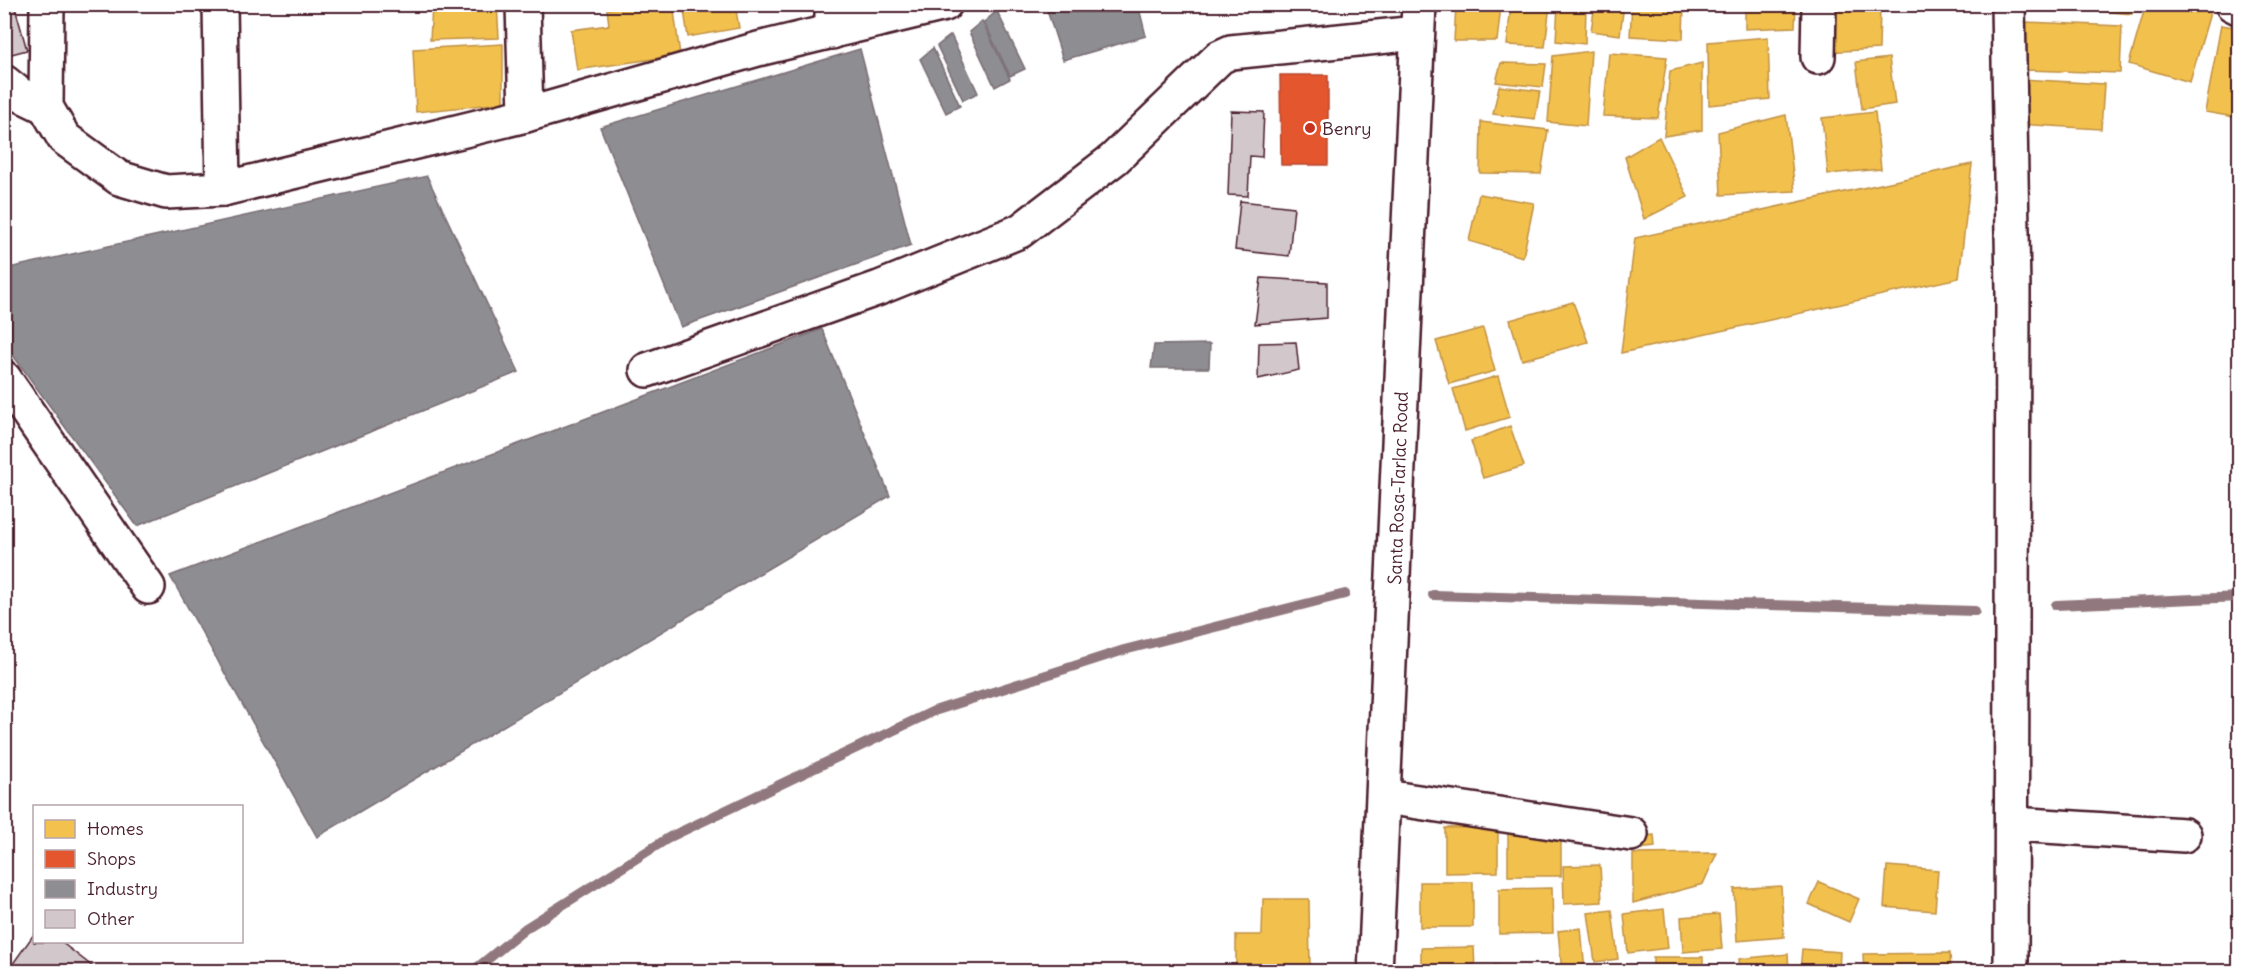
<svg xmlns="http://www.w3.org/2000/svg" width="2244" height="976" viewBox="0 0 2244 976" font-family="Delius,sans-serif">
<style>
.homes{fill:#f2c14e;stroke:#c09044;stroke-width:1.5}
.shops{fill:#e4572e;stroke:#b6462d;stroke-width:1.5}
.industry{fill:#8d8d92;stroke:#796c73;stroke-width:1.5}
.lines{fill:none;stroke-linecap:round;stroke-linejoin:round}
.stream{stroke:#91787e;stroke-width:10}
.building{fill:#d2c7cb;stroke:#4a1f2b;stroke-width:1.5}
.minor-casing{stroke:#4a1f2b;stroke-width:38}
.highway-casing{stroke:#4a1f2b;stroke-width:38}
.minor{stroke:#fff;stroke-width:33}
.highway{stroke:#fff;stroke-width:33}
.poi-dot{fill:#c8321e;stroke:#fff;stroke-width:2}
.labels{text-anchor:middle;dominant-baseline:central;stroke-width:6;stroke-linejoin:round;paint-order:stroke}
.poi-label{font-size:18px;fill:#4a1f2b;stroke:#fff;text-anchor:start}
.street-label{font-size:18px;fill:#4a1f2b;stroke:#fff}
</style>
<rect width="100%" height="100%" fill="#fff"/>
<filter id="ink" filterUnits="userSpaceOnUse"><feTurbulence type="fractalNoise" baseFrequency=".0167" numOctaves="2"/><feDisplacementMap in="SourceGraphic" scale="12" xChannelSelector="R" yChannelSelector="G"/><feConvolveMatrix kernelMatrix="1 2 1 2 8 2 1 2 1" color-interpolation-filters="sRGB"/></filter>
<g filter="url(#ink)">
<g class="homes">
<polygon points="497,4 499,38 430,40 432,5"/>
<polygon points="639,4 673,4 680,55 577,70 571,30 609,25 607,9"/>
<polygon points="683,4 735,4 739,28 688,37"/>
<polygon points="1511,4 1550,4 1545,47 1507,45"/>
<polygon points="1558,4 1586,4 1585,44 1556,41"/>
<polygon points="1595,4 1624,4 1620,35 1591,31"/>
<polygon points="1632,4 1684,4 1683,39 1630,36"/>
<polygon points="1745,4 1796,4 1795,27 1745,29"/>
<polygon points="1826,4 1880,4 1879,49 1824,52"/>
<polygon points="2024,4 2132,4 2132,14"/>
<polygon points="2146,4 2180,4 2210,13 2190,82 2129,64"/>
<polygon points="1456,5 1501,6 1497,41 1454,41"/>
<polygon points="2024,22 2122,26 2120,73 2022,70"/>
<polygon points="2221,25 2240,28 2240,118 2205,112"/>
<polygon points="1768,37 1770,99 1709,105 1708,42"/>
<polygon points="503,44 503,103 416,112 413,49"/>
<polygon points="1591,51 1586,126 1548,122 1553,56"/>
<polygon points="1609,53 1667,57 1658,118 1603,116"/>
<polygon points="1889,58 1895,104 1862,109 1856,62"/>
<polygon points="1501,63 1546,64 1543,87 1496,82"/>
<polygon points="1702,63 1702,130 1664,136 1670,71"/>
<polygon points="2021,79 2104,84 2101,129 2018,124"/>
<polygon points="1499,86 1540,91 1535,119 1493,114"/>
<polygon points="1875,112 1881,169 1828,174 1822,118"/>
<polygon points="1786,115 1795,191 1721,195 1718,132"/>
<polygon points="1481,122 1548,130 1541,174 1480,173"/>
<polygon points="1659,137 1688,197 1644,219 1625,157"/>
<polygon points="1972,164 1959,278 1621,353 1635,238"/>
<polygon points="1479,194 1534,203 1523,257 1469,241"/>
<polygon points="1573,302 1588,342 1522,360 1510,320"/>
<polygon points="1483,328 1495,371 1449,384 1436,341"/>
<polygon points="1498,376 1510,417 1465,431 1453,389"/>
<polygon points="1510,426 1524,466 1483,478 1471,441"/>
<polygon points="1498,827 1498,872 1445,873 1445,828"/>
<polygon points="1561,831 1561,876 1508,876 1508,832"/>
<polygon points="1654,835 1655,847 1630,850 1629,837"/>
<polygon points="1717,853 1703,884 1633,903 1633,854"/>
<polygon points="1600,865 1602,902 1564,904 1563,866"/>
<polygon points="1887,866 1938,870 1935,911 1884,907"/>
<rect x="1420" y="882" width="53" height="45"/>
<polygon points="1819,882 1859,899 1849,922 1809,904"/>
<polygon points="1781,886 1784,937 1737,941 1734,889"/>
<polygon points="1552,888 1553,933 1499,934 1499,889"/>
<polygon points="1263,899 1309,899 1310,971 1236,972 1236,935 1262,935"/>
<polygon points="1664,909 1668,948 1628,953 1624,914"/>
<polygon points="1612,910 1618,959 1595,962 1588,913"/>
<polygon points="1719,914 1722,949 1683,952 1681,917"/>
<polygon points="1581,928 1585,972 1562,972 1558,931"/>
<polygon points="1474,947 1475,972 1421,972 1421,948"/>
<polygon points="1802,949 1840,952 1839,972 1800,972"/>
<polygon points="1950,953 1951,972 1864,972 1863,954"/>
<polygon points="1788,954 1789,972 1740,972 1739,959"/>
<rect x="1653" y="957" width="50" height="15"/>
<polygon points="1494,965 1558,971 1558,972 1493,972"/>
<polygon points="1642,967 1642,972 1596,972 1596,968"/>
</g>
<polygon class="shops" points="1280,75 1328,75 1328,165 1281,165"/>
<g class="industry">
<polygon points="1045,4 1138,4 1146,36 1063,60"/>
<polygon points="997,11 1025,69 1010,76 984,22"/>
<polygon points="982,21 1010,79 995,87 969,32"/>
<polygon points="951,35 978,93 963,100 937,46"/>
<polygon points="933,48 960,106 946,113 920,59"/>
<polygon points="860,49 911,245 681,327 600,127"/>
<polygon points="427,176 519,372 137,526 4,343 4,269"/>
<polygon points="822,329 890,496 317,837 170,576"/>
<polygon points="1210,344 1209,368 1151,368 1154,345"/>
</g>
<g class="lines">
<g class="stream">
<polyline points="1433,595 1975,611"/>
<polyline points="2056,605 2240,597"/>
<polyline points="472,972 526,928 670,837 934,711 1124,650 1345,594"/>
</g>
</g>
<g class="building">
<polygon points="4,4 14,4 27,50 4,56"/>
<polygon points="1231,111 1264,112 1262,157 1250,156 1248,196 1228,195"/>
<polygon points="1240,201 1294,207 1289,256 1235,250"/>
<polygon points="1261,278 1327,282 1327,318 1255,324"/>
<polygon points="1296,342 1299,370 1258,379 1259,343"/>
<polygon points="34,934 34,942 61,942 97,970 7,972"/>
</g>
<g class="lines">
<g class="minor-casing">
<g id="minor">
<polyline points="47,4 46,107 64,138 119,178 166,192 223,189 526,115 758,49 945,4"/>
<polyline points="220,4 223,189"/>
<polyline points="523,4 526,115"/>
<polyline points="832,4 832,32"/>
<polyline points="2008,4 2013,290 2011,972"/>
<polyline points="2232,4 2240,8"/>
<polyline points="1818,57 1819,4"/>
<polyline points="4,82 19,94 46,107"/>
<polyline points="647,370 879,288 1020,231 1114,159 1220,57 1231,52 1417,33"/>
<polyline points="4,378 148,587"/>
<polyline points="1385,797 1631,834"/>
<polyline points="2013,824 2184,835"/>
</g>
</g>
<g class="highway-casing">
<polyline id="highway" points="1375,972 1419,4"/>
</g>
<use href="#minor" class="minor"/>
<use href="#highway" class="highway"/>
</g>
</g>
<circle class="poi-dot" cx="1310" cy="128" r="6"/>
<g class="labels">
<g class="poi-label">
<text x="1322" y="128">Benry</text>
</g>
<g class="street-label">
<text transform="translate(1398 488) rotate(-88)">Santa Rosa-Tarlac Road</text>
</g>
</g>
<rect width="2244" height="976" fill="none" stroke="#fff" stroke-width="24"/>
<rect x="12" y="12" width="2220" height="952" fill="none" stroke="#4a1f2b" stroke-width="2" filter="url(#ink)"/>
<rect x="33" y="805" width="210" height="138" fill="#ffffff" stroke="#b7a5aa" stroke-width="1.5"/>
<rect x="45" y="820" width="30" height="18" fill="#f2c14e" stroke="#b7a5aa" stroke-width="1.5"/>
<text x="87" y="835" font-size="18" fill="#4a1f2b">Homes</text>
<rect x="45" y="850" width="30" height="18" fill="#e4572e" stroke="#b7a5aa" stroke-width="1.5"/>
<text x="87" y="865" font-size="18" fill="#4a1f2b">Shops</text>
<rect x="45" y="880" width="30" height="18" fill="#8d8d92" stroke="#b7a5aa" stroke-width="1.5"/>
<text x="87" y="895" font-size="18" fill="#4a1f2b">Industry</text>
<rect x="45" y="910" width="30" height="18" fill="#d2c7cb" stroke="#b7a5aa" stroke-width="1.5"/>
<text x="87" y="925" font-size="18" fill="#4a1f2b">Other</text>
</svg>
